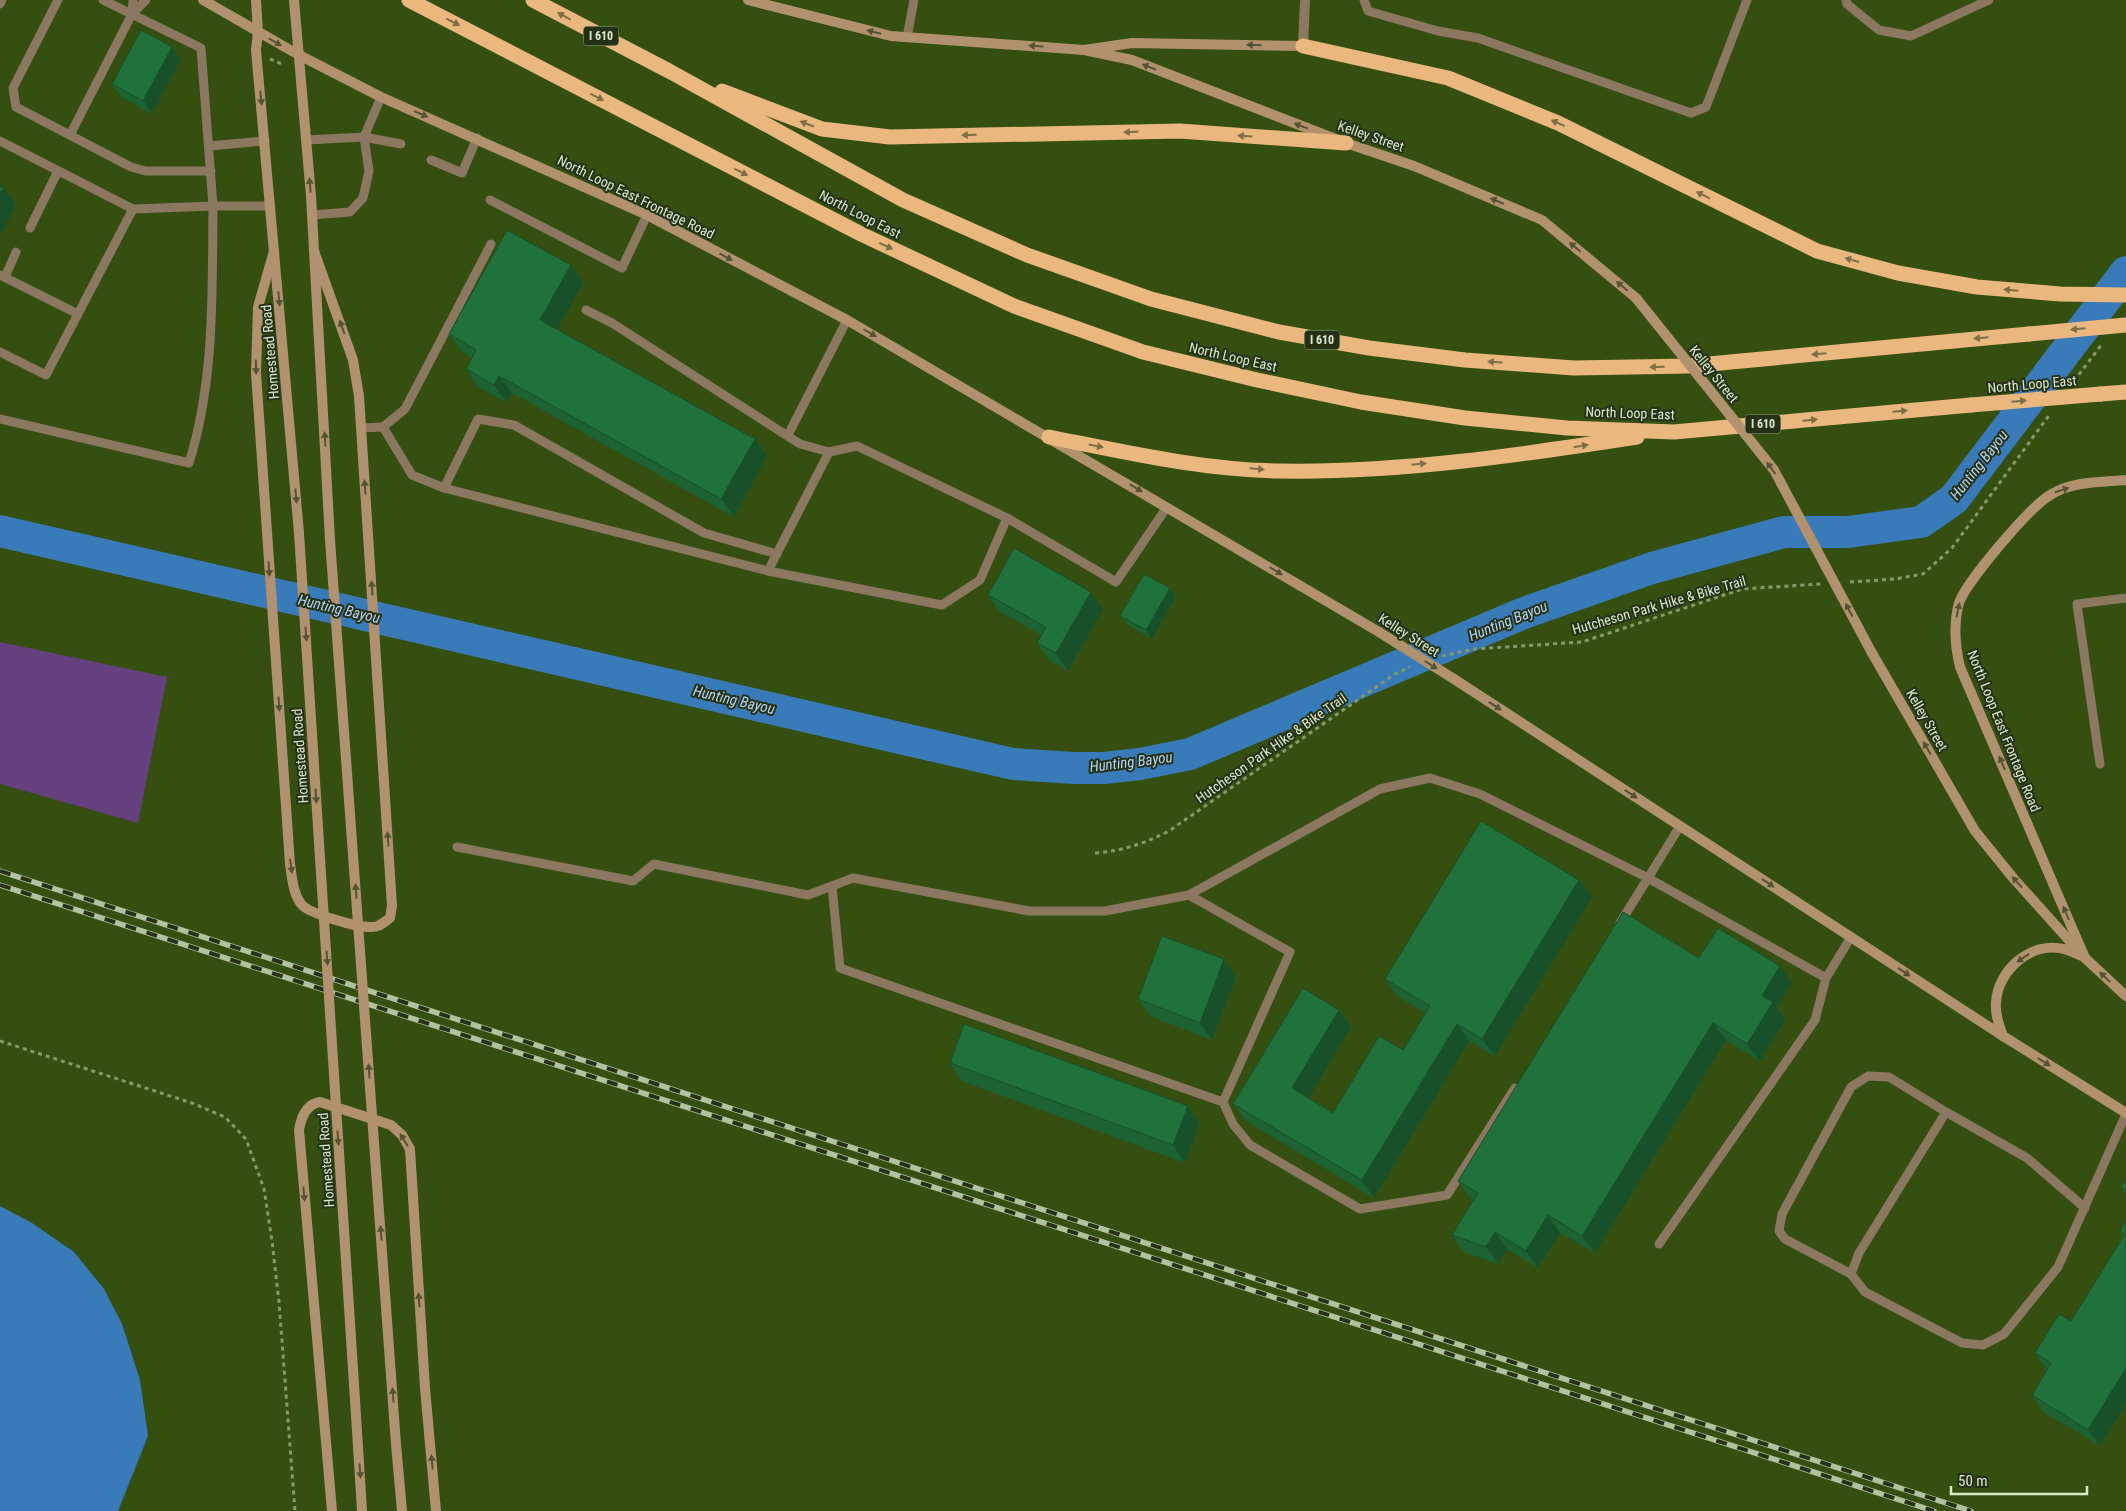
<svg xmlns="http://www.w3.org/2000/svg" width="2126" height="1511" viewBox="0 0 2126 1511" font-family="'Roboto Condensed',sans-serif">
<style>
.green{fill:#64407e}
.water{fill:#397ab8}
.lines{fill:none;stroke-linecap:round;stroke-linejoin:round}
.river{stroke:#397ab8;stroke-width:32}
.path{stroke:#859a6a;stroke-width:3;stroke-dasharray:4 4;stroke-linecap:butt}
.service{stroke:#8c7761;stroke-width:9}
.tertiary{stroke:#8c7761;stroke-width:10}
.secondary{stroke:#b2926e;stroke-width:10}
.motorway{stroke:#eab87f;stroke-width:15}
.rail-casing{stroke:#b0c39c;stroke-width:5.5}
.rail{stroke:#243117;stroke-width:4;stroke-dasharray:11;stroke-linecap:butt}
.secondary-bridge{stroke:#b2926e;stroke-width:10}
.motorway-bridge{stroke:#eab87f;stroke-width:15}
.wall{fill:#1c6232}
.shaded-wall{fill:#175029}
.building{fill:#21723a;stroke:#175029}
.oneway{fill:#7d6e46}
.oneway2{fill:#565335}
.labels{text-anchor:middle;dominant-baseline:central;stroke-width:4;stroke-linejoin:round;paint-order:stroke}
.shield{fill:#243117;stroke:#a3b294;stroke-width:1}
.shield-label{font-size:12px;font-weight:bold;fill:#d9eaca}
.street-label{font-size:14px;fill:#d9eaca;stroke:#243117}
.water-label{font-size:15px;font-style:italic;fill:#b4d4f6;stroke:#243117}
</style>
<rect width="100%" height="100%" fill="#354f10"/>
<polygon class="green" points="0,642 167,677 138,823 0,784"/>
<polygon class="water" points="0,1206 32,1223 74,1252 104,1289 122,1324 140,1380 148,1436 118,1511 0,1511"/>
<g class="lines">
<polyline class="river" points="0,531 1013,764 1074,768 1104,768 1140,764 1190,754 1524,613 1652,568 1784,532 1848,532 1921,522 1954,499 2126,272"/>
<g class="path">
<polyline points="270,59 284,65"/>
<polyline points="2074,381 2102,344"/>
<polyline points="1850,582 1895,579 1923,574 1952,548 2050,414"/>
<polyline points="1442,656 1474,649 1582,642 1742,589 1821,584"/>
<path d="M 1095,853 C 1123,851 1145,843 1169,831 L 1395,674 L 1410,667"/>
<polyline points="0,1041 192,1103 225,1117 246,1139 264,1189 272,1241 279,1302 295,1511"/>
</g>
<g class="service">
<polyline points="58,0 13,88 16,107 131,167 146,171 211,171"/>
<polyline points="1364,0 1368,11 1438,31 1478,38 1691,113 1706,107 1747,0"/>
<polyline points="1846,0 1847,4 1879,30 1911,36 1989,0"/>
<polyline points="0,4 2,0"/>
<polyline points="132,14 133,0"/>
<polyline points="907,37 914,0"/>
<polyline points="70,135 132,14 146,0"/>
<polyline points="306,140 364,137 401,144"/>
<polyline points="0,141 133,209 213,206 201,48 103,0"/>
<polyline points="209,146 265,141"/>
<polyline points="431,160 462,173 477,138"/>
<polyline points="490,200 622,268 647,215"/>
<polyline points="312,215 350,212 363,198 369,171 364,137 381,97"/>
<polyline points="30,228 58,171"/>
<polyline points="0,275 78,314"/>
<polyline points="5,277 16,252"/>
<polyline points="0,352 46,375 133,209"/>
<path d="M 0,419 L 189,463 C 215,380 212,292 213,206 L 271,206"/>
<polyline points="383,427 405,409 491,244"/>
<polyline points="361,428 383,427 412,475 444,488 768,571 942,605 980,580 1007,518 857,446 829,452 800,444 612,323 586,310"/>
<polyline points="788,435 847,320"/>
<polyline points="444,488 478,419 514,425 704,533 777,554"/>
<polyline points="1007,518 1116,582 1167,507"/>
<polyline points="768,571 829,452"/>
<polyline points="2100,764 2077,604 2126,598"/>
<polyline points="1680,826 1648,878 1826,978 1851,937"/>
<polyline points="457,847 633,881 654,864 808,895 853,878 1029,911 1105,911 1189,895 1380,789 1430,778 1480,794 1648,878 1620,923"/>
<polyline points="832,886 840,968 1223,1102 1233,1124 1250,1145 1360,1209 1447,1195 1515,1088"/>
<polyline points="1189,895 1290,952 1223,1102"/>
<polyline points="2085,1208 2027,1158 1946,1112 1859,1253 1851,1274 1865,1292 1962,1343 1983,1345 2004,1334 2058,1267 2126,1114"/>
<polyline points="1659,1244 1815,1020 1826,978"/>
<polyline points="1851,1274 1785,1239 1779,1231 1782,1214 1851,1087 1868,1076 1889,1077 1946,1112"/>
</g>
<polyline class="tertiary" points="1303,46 1305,0"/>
<g class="secondary">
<polyline points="203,0 299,55 381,97 647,215 847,320 1379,632"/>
<polyline points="256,0 258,32 256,50 299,533"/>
<polyline points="294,0 311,196 330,540"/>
<polyline points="748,0 891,36 1084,50 1132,43 1303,46"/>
<polyline points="1084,50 1132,60 1346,143 1414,166 1542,220 1636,298"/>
<path d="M 274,251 L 258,307 L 256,373 L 290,864 C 292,877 293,895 302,905 C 310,914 357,927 369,927 C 378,928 383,923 390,918 L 392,906 L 359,396 L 353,360 L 314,251"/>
<polyline points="1872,653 1975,831 2014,879 2085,958 2126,996"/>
<polyline points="1454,679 2003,1036 2126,1113"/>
<path d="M 2085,958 L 1960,667 C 1955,646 1953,625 1959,603 C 1966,582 2031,505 2052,494 C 2072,481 2103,482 2126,480"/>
<path d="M 2003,1036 C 1999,1025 1995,1014 1996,1002 C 1998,970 2031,941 2064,949 C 2070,950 2076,954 2082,956"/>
<polyline points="357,1431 362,1511"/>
<polyline points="396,1444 402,1511"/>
<path d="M 332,1511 L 299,1130 C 301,1118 306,1104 320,1102 L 391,1125 L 402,1135 L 410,1149 L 425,1388 L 436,1511"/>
</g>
<g class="motorway">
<polyline points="409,0 861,234 1014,306 1143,352 1257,380 1361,402 1465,418 1567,428 1674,432 1971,405"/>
<polyline points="533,0 669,71 903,200 1027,255 1151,299 1279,332 1369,348 1465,360 1574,368 1688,366 2029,334"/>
<polyline points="1303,46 1448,78 1558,123 1817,251 1898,273 1977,287 2060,294 2126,295"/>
<polyline points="722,91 822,129 890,137 1180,131 1346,143"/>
<polyline points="2101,394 2126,392"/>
<path d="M 1049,437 C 1125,452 1202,470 1280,471 C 1399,473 1520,455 1637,437"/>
</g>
<g class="rail-casing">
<g id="rail">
<polyline points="0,871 1971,1511"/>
<polyline points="0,885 1934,1511"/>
</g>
</g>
<use href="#rail" class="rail"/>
<g class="secondary-bridge">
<polyline points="1636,298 1774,470 1872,653"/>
<polyline points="299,533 357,1431"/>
<polyline points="330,540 396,1444"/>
<polyline points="1379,632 1454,679"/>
</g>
<g class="motorway-bridge">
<polyline points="2029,334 2126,325"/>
<polyline points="1971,405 2101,394"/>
</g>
</g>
<g class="wall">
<polygon points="181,59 152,114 121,97 112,84"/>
<polygon points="583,283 557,329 755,439 767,456 734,517 512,393 506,402 478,387 466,369 472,358 461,351 449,334"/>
<polygon points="988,595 1103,609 1068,671 1049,660 1037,643 1041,635 1000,612"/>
<polygon points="1176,597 1152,639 1127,624 1120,616"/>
<polygon points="1579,880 1592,897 1495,1056 1469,1041 1374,1198 1246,1121 1233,1104 1339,1010 1351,1027 1308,1098 1333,1113 1403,1050 1425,1013 1397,996 1385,979"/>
<polygon points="1699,958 1792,983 1777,1008 1785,1020 1760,1061 1726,1040 1595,1253 1560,1233 1538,1268 1507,1249 1498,1264 1464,1252 1452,1235 1473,1200 1470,1198 1458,1181"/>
<polygon points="1224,959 1236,977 1212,1040 1150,1016 1138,999"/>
<polygon points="950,1063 1188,1106 1200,1123 1185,1163 962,1081"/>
<polygon points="2126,1179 2126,1194 2121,1187"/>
<polygon points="2126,1221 2126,1404 2100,1446 2043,1412 2032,1395 2047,1370 2035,1353 2071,1321 2123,1236 2120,1231"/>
</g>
<g class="shaded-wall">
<polygon points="172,47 181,59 152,114 143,101"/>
<polygon points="4,188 16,205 0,236 0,195"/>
<polygon points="571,265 583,283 553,337 540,320"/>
<polygon points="499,376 512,393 506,402 494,385"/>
<polygon points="755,439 767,456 734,517 721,499"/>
<polygon points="1170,588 1176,597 1152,639 1146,630"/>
<polygon points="1091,592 1103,609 1068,671 1056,653"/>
<polygon points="1579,880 1592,897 1495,1056 1482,1039"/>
<polygon points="1224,959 1236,977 1212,1040 1200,1023"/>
<polygon points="1780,966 1792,983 1777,1008 1785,1020 1760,1061 1747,1044 1762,996"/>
<polygon points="1339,1010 1351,1027 1304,1106 1292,1088"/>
<polygon points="1713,1023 1726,1040 1595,1253 1582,1236"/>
<polygon points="1457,1024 1469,1041 1374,1198 1362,1180"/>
<polygon points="1188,1106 1200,1123 1185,1163 1173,1145"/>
<polygon points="1548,1215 1560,1233 1538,1268 1526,1251"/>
<polygon points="1495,1232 1507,1249 1498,1264 1486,1247"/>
<polygon points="2126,1368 2126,1404 2100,1446 2088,1430"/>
</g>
<g class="building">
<polygon points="141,30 172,47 143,101 112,84"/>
<polygon points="0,186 4,188 0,195"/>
<polygon points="507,230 571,265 540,320 755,439 721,499 499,376 494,385 466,369 476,350 449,334"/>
<polygon points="1014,548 1091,592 1056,653 1037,643 1046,627 988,595"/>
<polygon points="1144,574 1170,588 1146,630 1120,616"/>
<polygon points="1481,821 1579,880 1482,1039 1457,1024 1362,1180 1233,1104 1303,988 1339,1010 1292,1088 1333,1113 1379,1036 1403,1050 1430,1006 1385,979"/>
<polygon points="1623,912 1699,958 1718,928 1780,966 1762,996 1773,1002 1747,1044 1713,1023 1582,1236 1548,1215 1526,1251 1495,1232 1486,1247 1452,1235 1478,1193 1458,1181"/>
<polygon points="1162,936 1224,959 1200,1023 1138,999"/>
<polygon points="964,1024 1188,1106 1173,1145 950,1063"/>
<polygon points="2126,1179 2126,1190 2121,1187"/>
<polygon points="2126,1221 2126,1368 2088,1430 2032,1395 2051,1363 2035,1353 2059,1314 2071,1321 2125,1234 2120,1231"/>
</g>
<defs><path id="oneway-solid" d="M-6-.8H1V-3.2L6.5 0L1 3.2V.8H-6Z" transform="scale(1.25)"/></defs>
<g class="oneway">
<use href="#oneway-solid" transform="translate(564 16) rotate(-152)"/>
<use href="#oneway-solid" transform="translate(453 22) rotate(27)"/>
<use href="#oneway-solid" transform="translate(597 97) rotate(27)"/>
<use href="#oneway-solid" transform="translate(1558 123) rotate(-156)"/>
<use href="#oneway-solid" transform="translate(807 124) rotate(-159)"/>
<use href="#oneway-solid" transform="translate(1131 132) rotate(179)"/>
<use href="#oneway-solid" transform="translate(969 135) rotate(179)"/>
<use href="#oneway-solid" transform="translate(1245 136) rotate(-176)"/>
<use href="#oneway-solid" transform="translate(741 172) rotate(27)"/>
<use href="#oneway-solid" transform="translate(1703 195) rotate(-154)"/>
<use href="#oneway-solid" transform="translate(886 246) rotate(25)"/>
<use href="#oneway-solid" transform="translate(1852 260) rotate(-164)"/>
<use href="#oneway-solid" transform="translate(2011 290) rotate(-175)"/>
<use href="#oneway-solid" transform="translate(2078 329) rotate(175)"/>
<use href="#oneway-solid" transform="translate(1981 338) rotate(175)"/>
<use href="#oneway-solid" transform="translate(1819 354) rotate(175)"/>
<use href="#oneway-solid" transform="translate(1495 362) rotate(-176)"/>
<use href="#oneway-solid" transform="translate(1657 367) rotate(179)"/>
<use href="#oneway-solid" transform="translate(2019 401) rotate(-5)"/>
<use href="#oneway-solid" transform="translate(1900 411) rotate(-5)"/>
<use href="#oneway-solid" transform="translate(1810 420) rotate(-5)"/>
<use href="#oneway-solid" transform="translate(1096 446) rotate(11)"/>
<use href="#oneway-solid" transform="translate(1581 446) rotate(-9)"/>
<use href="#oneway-solid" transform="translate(1419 464) rotate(-6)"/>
<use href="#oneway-solid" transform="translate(1257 469) rotate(5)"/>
</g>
<g class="oneway2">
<use href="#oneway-solid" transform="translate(874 32) rotate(-166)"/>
<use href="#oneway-solid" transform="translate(275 42) rotate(30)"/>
<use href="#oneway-solid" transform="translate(1254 45) rotate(-179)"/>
<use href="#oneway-solid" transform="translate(1036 46) rotate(-176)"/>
<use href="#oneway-solid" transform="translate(1149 67) rotate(-159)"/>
<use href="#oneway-solid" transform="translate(261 98) rotate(84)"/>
<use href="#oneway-solid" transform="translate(421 114) rotate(23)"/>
<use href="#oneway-solid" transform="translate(1301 126) rotate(-159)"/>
<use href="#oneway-solid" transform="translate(310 185) rotate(-95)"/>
<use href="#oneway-solid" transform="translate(1497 201) rotate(-157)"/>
<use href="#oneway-solid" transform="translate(1575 247) rotate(-141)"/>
<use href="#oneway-solid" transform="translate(726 257) rotate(28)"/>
<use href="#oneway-solid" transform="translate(1622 286) rotate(-140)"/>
<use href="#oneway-solid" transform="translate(279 299) rotate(85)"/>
<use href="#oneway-solid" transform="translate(342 327) rotate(-110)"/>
<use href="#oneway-solid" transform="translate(870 333) rotate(30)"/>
<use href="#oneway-solid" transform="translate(256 367) rotate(89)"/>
<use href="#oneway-solid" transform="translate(325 439) rotate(-93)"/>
<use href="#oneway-solid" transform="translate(1771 468) rotate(-126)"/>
<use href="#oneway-solid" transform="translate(365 487) rotate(-94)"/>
<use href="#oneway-solid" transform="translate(1136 488) rotate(31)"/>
<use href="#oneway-solid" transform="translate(2062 490) rotate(-18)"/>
<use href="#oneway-solid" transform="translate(296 496) rotate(85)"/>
<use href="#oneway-solid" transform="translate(269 569) rotate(86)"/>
<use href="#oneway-solid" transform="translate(1276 571) rotate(31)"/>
<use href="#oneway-solid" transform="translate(372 588) rotate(-94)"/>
<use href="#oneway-solid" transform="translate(1849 610) rotate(-118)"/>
<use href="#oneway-solid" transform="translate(1958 610) rotate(-78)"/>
<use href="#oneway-solid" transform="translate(306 634) rotate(86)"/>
<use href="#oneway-solid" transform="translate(1431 665) rotate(32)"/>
<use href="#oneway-solid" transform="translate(279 704) rotate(86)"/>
<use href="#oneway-solid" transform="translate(1495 706) rotate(33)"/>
<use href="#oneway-solid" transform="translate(1927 748) rotate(-120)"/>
<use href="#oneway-solid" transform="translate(2002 763) rotate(-113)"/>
<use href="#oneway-solid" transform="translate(1631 794) rotate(33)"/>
<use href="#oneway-solid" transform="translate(316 796) rotate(86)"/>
<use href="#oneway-solid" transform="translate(388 839) rotate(-94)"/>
<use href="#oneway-solid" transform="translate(291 866) rotate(82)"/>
<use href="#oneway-solid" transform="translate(2017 882) rotate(-132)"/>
<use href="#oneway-solid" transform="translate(1768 883) rotate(33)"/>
<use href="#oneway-solid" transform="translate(356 891) rotate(-94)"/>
<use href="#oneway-solid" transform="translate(2066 913) rotate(-113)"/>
<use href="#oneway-solid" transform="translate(327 958) rotate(86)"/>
<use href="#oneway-solid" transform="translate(2023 958) rotate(146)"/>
<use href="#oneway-solid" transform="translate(1904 972) rotate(33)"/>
<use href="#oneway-solid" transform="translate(2105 977) rotate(-137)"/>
<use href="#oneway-solid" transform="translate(2044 1062) rotate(32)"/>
<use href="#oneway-solid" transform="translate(369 1071) rotate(-94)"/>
<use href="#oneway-solid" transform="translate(338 1138) rotate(86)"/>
<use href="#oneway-solid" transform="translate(404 1140) rotate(-122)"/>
<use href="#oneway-solid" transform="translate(304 1194) rotate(85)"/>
<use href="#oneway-solid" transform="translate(381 1233) rotate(-94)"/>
<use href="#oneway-solid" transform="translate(419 1300) rotate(-94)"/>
<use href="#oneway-solid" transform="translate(393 1395) rotate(-94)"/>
<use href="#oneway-solid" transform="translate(432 1462) rotate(-95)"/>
<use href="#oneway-solid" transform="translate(360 1471) rotate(86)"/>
</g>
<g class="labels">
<g class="shield">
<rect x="583.5" y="26.5" width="35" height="19" rx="4"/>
<rect x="1304.5" y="330.5" width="35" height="19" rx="4"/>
<rect x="1745.5" y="414.5" width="35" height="19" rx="4"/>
</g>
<g class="shield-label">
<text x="601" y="36">I 610</text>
<text x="1322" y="340">I 610</text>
<text x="1763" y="424">I 610</text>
</g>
<g class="street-label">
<text transform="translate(1371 136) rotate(19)">Kelley Street</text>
<text transform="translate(636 197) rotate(26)">North Loop East Frontage Road</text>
<text transform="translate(860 214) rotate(27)">North Loop East</text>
<text transform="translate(270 352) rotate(-95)">Homestead Road</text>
<text transform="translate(1233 357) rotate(13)">North Loop East</text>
<text transform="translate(1714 374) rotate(51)">Kelley Street</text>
<text transform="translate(2032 384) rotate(-5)">North Loop East</text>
<text transform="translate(1630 413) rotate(2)">North Loop East</text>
<text transform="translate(1659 605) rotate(-16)">Hutcheson Park Hike &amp; Bike Trail</text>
<text transform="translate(1409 635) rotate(32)">Kelley Street</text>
<text transform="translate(1927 720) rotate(60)">Kelley Street</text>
<text transform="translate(2004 731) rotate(68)">North Loop East Frontage Road</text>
<text transform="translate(1271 748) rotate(-35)">Hutcheson Park Hike &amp; Bike Trail</text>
<text transform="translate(300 756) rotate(-94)">Homestead Road</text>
<text transform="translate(326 1160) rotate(-94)">Homestead Road</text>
</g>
<g class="water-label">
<text transform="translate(1979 465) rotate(-52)">Hunting Bayou</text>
<text transform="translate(339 609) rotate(13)">Hunting Bayou</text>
<text transform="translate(1508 621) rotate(-22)">Hunting Bayou</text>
<text transform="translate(734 700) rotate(13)">Hunting Bayou</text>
<text transform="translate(1131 762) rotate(-7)">Hunting Bayou</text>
</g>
</g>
<path d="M1951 1486v8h136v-8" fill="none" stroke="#d9eaca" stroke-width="2.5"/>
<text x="1958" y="1486" font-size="15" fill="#d9eaca" stroke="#243117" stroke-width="4" paint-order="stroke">50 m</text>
</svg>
